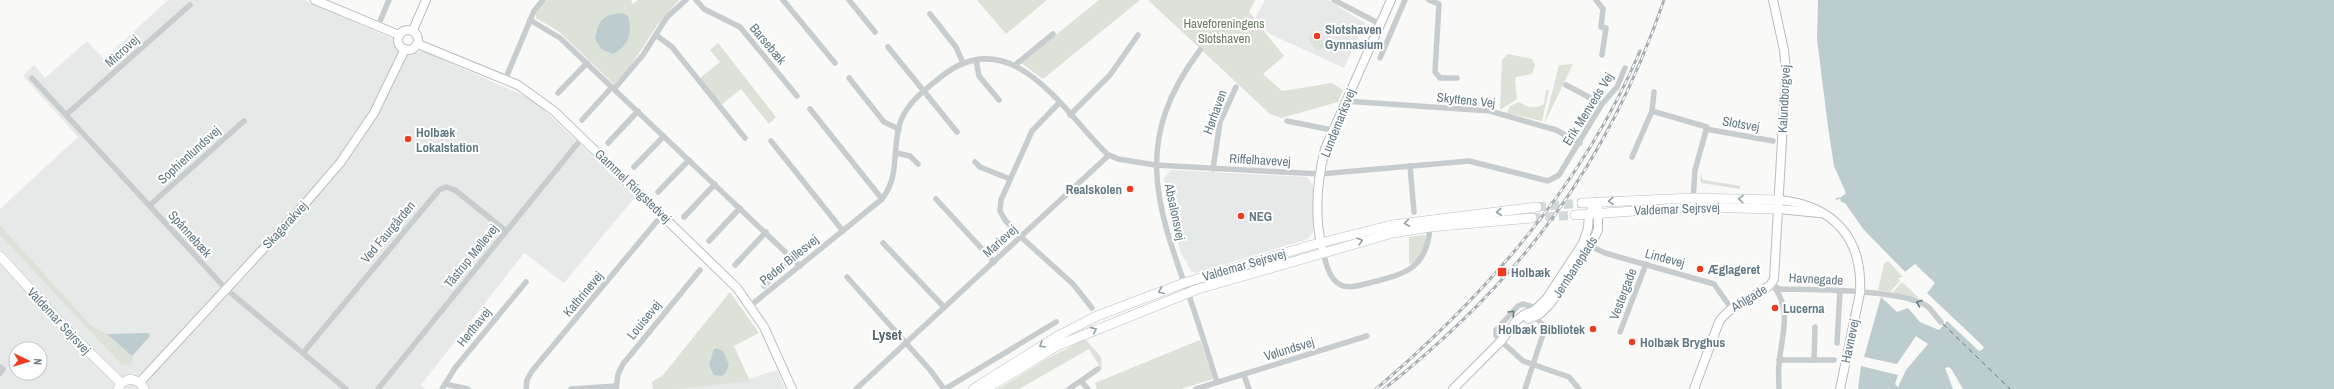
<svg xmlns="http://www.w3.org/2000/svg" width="2334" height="389" viewBox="0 0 2334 389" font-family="'Archivo Narrow',sans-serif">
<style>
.built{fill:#e7e9e8;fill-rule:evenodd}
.green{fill:#dce2d7}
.water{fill:#bdcccf}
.pier{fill:#f9f9f7}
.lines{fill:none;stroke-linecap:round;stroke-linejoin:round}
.stream{stroke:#bdcccf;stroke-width:1.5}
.ferry{stroke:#5d787e;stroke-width:1;stroke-dasharray:5 4;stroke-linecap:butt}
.primary-tunnel{stroke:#d3d9da;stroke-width:9;stroke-dasharray:9 4.5;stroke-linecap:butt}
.secondary-casing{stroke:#b6bec2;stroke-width:10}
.primary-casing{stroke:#babfc2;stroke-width:10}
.street{stroke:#c7cccf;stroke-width:5.5}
.secondary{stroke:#fff;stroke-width:8}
.primary{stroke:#fff;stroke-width:9}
.rail-casing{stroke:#a7afb4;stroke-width:3}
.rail{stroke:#fff;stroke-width:1.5;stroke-dasharray:4.5;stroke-linecap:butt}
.oneway{stroke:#91a1a9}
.oneway2{stroke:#677d88}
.poi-dot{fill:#f03b20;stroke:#fff;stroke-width:1.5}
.labels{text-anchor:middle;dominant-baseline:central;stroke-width:4;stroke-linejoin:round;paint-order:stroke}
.park-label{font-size:13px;fill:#697b62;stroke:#fff}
.poi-label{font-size:13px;font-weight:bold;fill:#627984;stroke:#fff;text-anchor:start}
.street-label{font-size:13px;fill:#627984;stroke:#fff}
.neighbourhood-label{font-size:14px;font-weight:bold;fill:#55666e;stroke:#fff}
</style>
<rect width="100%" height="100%" fill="#f9f9f7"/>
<g class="built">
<path d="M 168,0 L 304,0 L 393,39 L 399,49 L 407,54 L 423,51 L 529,98 L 542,108 L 635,197 L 564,283 L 524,253 L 421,385 L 425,389 L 0,389 L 0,209 L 78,137 L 23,76 L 34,65 L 45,78 L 87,41 L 104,59 ZM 16,349 L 40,349 L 40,373 L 16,373 Z"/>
<polygon points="1265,0 1328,0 1365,23 1344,68 1270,34 1255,19"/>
<polygon points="1171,170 1307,177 1313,185 1313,232 1308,239 1196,273 1192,272 1181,253 1168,208 1164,178"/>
<polygon points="777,370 785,389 674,389 740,382"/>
</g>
<g class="green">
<polygon points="547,0 631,0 633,4 638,0 679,0 658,24 628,70 614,84 558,31 536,18 536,13"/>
<polygon points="977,0 1047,0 1006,34"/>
<polygon points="1099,0 1140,0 1043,79 1021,63"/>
<polygon points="1148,0 1255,0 1249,12 1284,56 1263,74 1282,91 1332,83 1343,90 1338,102 1281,118 1270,114"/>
<polygon points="1316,33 1325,46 1317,51 1308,38"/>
<polygon points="718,43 776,117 769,124 741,89 721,105 700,78 720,62 710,50"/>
<polygon points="1508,54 1532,59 1535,65 1532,74 1516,77 1515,80 1517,99 1500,110 1502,60"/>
<polygon points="1573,64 1544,124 1559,65"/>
<path d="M 1546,90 L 1549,90 L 1542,121 L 1507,113 L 1510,106 L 1519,102 C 1528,108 1535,109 1544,104 Z"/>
<polygon points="1701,174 1703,180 1740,186 1740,189 1702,183 1700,181"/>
<polygon points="0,225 91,326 107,334 133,357 131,365 122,365 0,235"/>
<path d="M 1425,235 C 1427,247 1420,257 1412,264 L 1409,263 L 1409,237 Z"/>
<polygon points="1888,261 1903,277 1898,278 1900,281 1890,292 1878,290 1884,264"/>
<polygon points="1902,282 1918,297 1917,298 1891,294"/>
<polygon points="730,292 759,333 734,346 750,381 678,389 653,389 652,382 663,375"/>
<polygon points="1085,339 1101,357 1102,370 1089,349 1019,389 998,389 1045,360"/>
<polygon points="1200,340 1213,379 1181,389 1097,389 1095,383"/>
</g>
<g class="water">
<polygon points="1818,0 2334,0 2334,389 1963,389 1952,370 1949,367 1945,368 1953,389 1858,389 1861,366 1898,375 1895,384 1898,387 1906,370 1928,344 1916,336 1897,364 1864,357 1881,297 1897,312 1908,308 1920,322 1939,330 1947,321 1979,351 1982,350 1984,347 1927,293 1935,283 1915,264 1905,272 1864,230 1845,203 1841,202 1840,198 1846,193 1834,166 1828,127 1817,39"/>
<path d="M 622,13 L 628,16 C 633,33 628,46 613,54 L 601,49 L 595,38 C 599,19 603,15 622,13 Z"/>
<polygon points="149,333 150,336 132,356 107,334"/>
<polygon points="717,348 723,351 729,365 725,374 721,376 714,375 709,365 714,349"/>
</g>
<polygon class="pier" points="1854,221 1905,272 1905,273 1863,231"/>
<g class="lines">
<polyline class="stream" points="1836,199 1840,198"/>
<polyline class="ferry" points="1943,324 2010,389"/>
<g class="primary-tunnel">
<polyline points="1537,207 1582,203"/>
<polyline points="1532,218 1575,215"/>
</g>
<g class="secondary-casing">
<g id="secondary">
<polyline points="315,0 399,35"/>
<circle cx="408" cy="40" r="10"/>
<polyline points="413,30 426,0"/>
<polyline points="418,44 518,85 554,111 737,288 764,327 792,389"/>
<path d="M 1780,200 C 1834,206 1863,238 1860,293 L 1840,389"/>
<polyline points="1779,209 1819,213"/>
<path d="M 1322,248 C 1314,215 1317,181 1325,149 L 1391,0"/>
<polyline points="1528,319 1540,314 1550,304 1590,247 1598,230 1598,208"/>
<polyline points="140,382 303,206 340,163 374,113 405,49"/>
<polyline points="1453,389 1501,341 1517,320 1525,314 1534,311 1547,298 1583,243 1588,228 1589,214 1596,202"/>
<path d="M 1694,389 L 1719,322 C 1731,302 1768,294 1774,279 L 1786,71 L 1784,50 L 1773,0"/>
</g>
</g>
<g class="primary-casing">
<g id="primary">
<polyline points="1582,203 1693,198 1780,200"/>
<polyline points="1575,215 1693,207 1779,209"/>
<polyline points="0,256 74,337 121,383"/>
<polyline points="118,389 121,383 130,379 140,382 144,389"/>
<polyline points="973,389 1056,337 1097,316 1184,283 1312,245 1392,225 1537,207"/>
<polyline points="986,389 1059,345 1198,289 1393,233 1430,227 1532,218"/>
</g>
</g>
<g class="street">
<polyline points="696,0 704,9 740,27 797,96"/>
<polyline points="783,0 835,63"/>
<polyline points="849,0 875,32"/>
<polyline points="1334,0 1380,24"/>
<polyline points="1429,0 1439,4 1435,72 1440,78 1457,78"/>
<polyline points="1596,0 1603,9 1601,27 1606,28 1602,55"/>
<polyline points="930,14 956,47 963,63"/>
<polyline points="530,20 560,38 800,266"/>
<polyline points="378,26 389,0"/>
<polyline points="656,35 672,47 745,138"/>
<polyline points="888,47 957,132"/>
<path d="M 1200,50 C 1134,138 1154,200 1189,296 C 1199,324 1208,354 1217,382"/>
<polyline points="1380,58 1405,0"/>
<polyline points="976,60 979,76 999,100"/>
<polyline points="1015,65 1053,34"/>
<polyline points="32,78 226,289 346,389"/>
<polyline points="849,78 884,122 899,129"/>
<polyline points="505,80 534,11 543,0"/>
<polyline points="1566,85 1602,104"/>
<polyline points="614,89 643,55 667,17 686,0"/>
<polyline points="558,93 587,63"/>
<polyline points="1345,101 1490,111 1556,130 1580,143"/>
<polyline points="1059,103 1032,131 1001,200 1000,211 1005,220 1021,237 1073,284 1092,308"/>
<polyline points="810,109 882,199"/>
<polyline points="1652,111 1707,127 1695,170 1693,200"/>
<polyline points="67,114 190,5"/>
<polyline points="1070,115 1110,75 1138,35"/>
<polyline points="582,120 612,87"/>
<polyline points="1287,121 1332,130"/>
<polyline points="1706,129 1773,141"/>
<polyline points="771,141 843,231"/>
<polyline points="608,143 638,111"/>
<polyline points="896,153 910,156 918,164"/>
<polyline points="1632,157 1652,111 1654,92"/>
<polyline points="975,162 980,167 1010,179"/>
<polyline points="1410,166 1414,212"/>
<polyline points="634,167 664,136"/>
<polyline points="1213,169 1220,122 1236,87"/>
<polyline points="658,192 689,160"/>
<polyline points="936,199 994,262"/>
<polyline points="150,205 244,121"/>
<polyline points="684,217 715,184"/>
<polyline points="709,241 740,208"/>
<polyline points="883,243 944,307"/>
<polyline points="1588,245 1605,253 1714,284 1731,308"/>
<path d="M 1323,252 C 1326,263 1329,278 1339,284 C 1348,290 1360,285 1369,283 C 1405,274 1427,269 1430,227"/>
<polyline points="735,265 766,232"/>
<polyline points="847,277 930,370 944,389"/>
<path d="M 1771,285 L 1780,289 C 1812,290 1902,289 1927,306 C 1932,310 1936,317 1941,322"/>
<polyline points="764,286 784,265"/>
<path d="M 1773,286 C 1793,309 1781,338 1779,364 C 1778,372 1779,381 1779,389"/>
<path d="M 750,306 L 882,199 C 901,175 891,147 901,120 C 909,101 926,89 942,76 C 1012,21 1063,111 1107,154 L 1118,159 L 1155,165 L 1320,174 L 1469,161 L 1548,181 L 1559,175 L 1602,104 L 1617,87 L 1625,68"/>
<polyline points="1620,332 1646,264"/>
<polyline points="1500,341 1496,335 1496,330 1518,306 1523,304 1540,309"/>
<polyline points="1501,341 1523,361 1569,377 1579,389"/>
<polyline points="1837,343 1840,291"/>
<polyline points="303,353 439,190 446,187 455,190 506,231"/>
<polyline points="1779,360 1817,360"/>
<polyline points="1814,360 1815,327"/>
<polyline points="1819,360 1834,360"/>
<polyline points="0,367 3,369 0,373"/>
<polyline points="1244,375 1249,389"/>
<polyline points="1081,381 1088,389"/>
<polyline points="445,384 468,389"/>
<polyline points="378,389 582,138"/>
<polyline points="442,389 455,368 526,282"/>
<polyline points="526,389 527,380 532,371 662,215"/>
<polyline points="571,389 616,386"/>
<polyline points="616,389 618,374 623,364 700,270"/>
<polyline points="856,389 1108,156"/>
<polyline points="945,389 1056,322"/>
<polyline points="1069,389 1098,369"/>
<polyline points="1196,389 1367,336"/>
<polyline points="1525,389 1545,328 1535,316"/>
</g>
<use href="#secondary" class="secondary"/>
<use href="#primary" class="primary"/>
<g class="rail-casing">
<g id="rail">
<path d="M 1376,389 C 1484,297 1584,183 1640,51"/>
<path d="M 1384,389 C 1521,280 1607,166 1664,0"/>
</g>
</g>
<use href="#rail" class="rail"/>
</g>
<defs><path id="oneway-chevron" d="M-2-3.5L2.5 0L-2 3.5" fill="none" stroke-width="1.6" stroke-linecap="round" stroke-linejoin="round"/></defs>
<g class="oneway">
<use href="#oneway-chevron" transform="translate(1741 199) rotate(-179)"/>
<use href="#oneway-chevron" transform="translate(1611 201) rotate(178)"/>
<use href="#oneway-chevron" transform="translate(1499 212) rotate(174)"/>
<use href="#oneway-chevron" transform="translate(1407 223) rotate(172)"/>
<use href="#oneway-chevron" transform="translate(1360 241) rotate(-16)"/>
<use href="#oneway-chevron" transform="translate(1161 291) rotate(159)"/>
<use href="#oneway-chevron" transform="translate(1094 330) rotate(-24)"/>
<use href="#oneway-chevron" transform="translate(1042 345) rotate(149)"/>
</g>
<g class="oneway2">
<use href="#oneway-chevron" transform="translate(1919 303) rotate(-159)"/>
<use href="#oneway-chevron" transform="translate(1512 313) rotate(-46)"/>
</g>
<g class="poi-dot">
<circle cx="1317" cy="36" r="4"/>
<circle cx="408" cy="139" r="4"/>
<circle cx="1130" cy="189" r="4"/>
<circle cx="1241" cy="216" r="4"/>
<circle cx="1700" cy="269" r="4"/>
<rect x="1497" y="267" width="10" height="10" rx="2"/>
<circle cx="1775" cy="308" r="4"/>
<circle cx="1593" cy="329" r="4"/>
<circle cx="1632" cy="342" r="4"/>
</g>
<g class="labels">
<g class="park-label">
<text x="1224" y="23">Haveforeningens<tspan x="1224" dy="15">Slotshaven</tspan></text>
</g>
<g class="poi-label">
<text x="1325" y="29">Slotshaven<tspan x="1325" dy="15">Gynnasium</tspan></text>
<text x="416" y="132">Holbæk<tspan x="416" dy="15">Lokalstation</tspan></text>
<text x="1122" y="189" text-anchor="end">Realskolen</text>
<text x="1249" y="216">NEG</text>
<text x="1708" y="269">Æglageret</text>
<text x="1511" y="272">Holbæk</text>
<text x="1783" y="308">Lucerna</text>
<text x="1585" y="329" text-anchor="end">Holbæk Bibliotek</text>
<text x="1640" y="342">Holbæk Bryghus</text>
</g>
<g class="street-label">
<text transform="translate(768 44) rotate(50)">Barsebæk</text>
<text transform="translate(122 51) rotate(-42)">Microvej</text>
<text transform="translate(1784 99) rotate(-87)">Kalundborgvej</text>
<text transform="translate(1466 100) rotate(6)">Skyttens Vej</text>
<text transform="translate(1588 109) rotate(-58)">Erik Menveds Vej</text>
<text transform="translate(1215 112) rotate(-70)">Hørhaven</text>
<text transform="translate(1338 123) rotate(-68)">Lundemarksvej</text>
<text transform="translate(1741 124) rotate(10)">Slotsvej</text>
<text transform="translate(189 155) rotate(-42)">Sophienlundsvej</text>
<text transform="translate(1260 160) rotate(3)">Riffelhavevej</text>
<text transform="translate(633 186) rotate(44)">Gammel Ringstedvej</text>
<text transform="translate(1677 209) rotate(-2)">Valdemar Sejrsvej</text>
<text transform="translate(1175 212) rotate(78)">Absalonsvej</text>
<text transform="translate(285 225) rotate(-47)">Skagerakvej</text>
<text transform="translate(388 232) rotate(-50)">Ved Faurgården</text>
<text transform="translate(190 234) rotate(48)">Spånnebæk</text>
<text transform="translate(1000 241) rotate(-42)">Marievej</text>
<text transform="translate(471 256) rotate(-51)">Tåstrup Møllevej</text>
<text transform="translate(1665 258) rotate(15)">Lindevej</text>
<text transform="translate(789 260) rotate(-39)">Peder Billesvej</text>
<text transform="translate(1244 265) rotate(-16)">Valdemar Sejrsvej</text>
<text transform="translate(1575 267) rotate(-57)">Jernbaneplads</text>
<text transform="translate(1816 279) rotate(3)">Havnegade</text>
<text transform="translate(583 294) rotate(-50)">Kathrinevej</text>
<text transform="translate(1623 294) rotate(-69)">Vestergade</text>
<text transform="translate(1749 298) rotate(-31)">Ahlgade</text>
<text transform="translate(644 320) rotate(-51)">Louisevej</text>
<text transform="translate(59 321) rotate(47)">Valdemar Sejrsvej</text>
<text transform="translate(474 327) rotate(-51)">Herthavej</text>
<text transform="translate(1850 341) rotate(-78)">Havnevej</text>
<text transform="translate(1289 349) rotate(-17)">Vølundsvej</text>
</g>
<g class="neighbourhood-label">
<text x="887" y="335">Lyset</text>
</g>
</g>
<g transform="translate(28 361) rotate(94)"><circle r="19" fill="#ffffff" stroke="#c0c9ce"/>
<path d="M0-3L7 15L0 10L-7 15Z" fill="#f03b20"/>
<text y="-6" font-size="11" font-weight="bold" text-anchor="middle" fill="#627984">N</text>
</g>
</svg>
